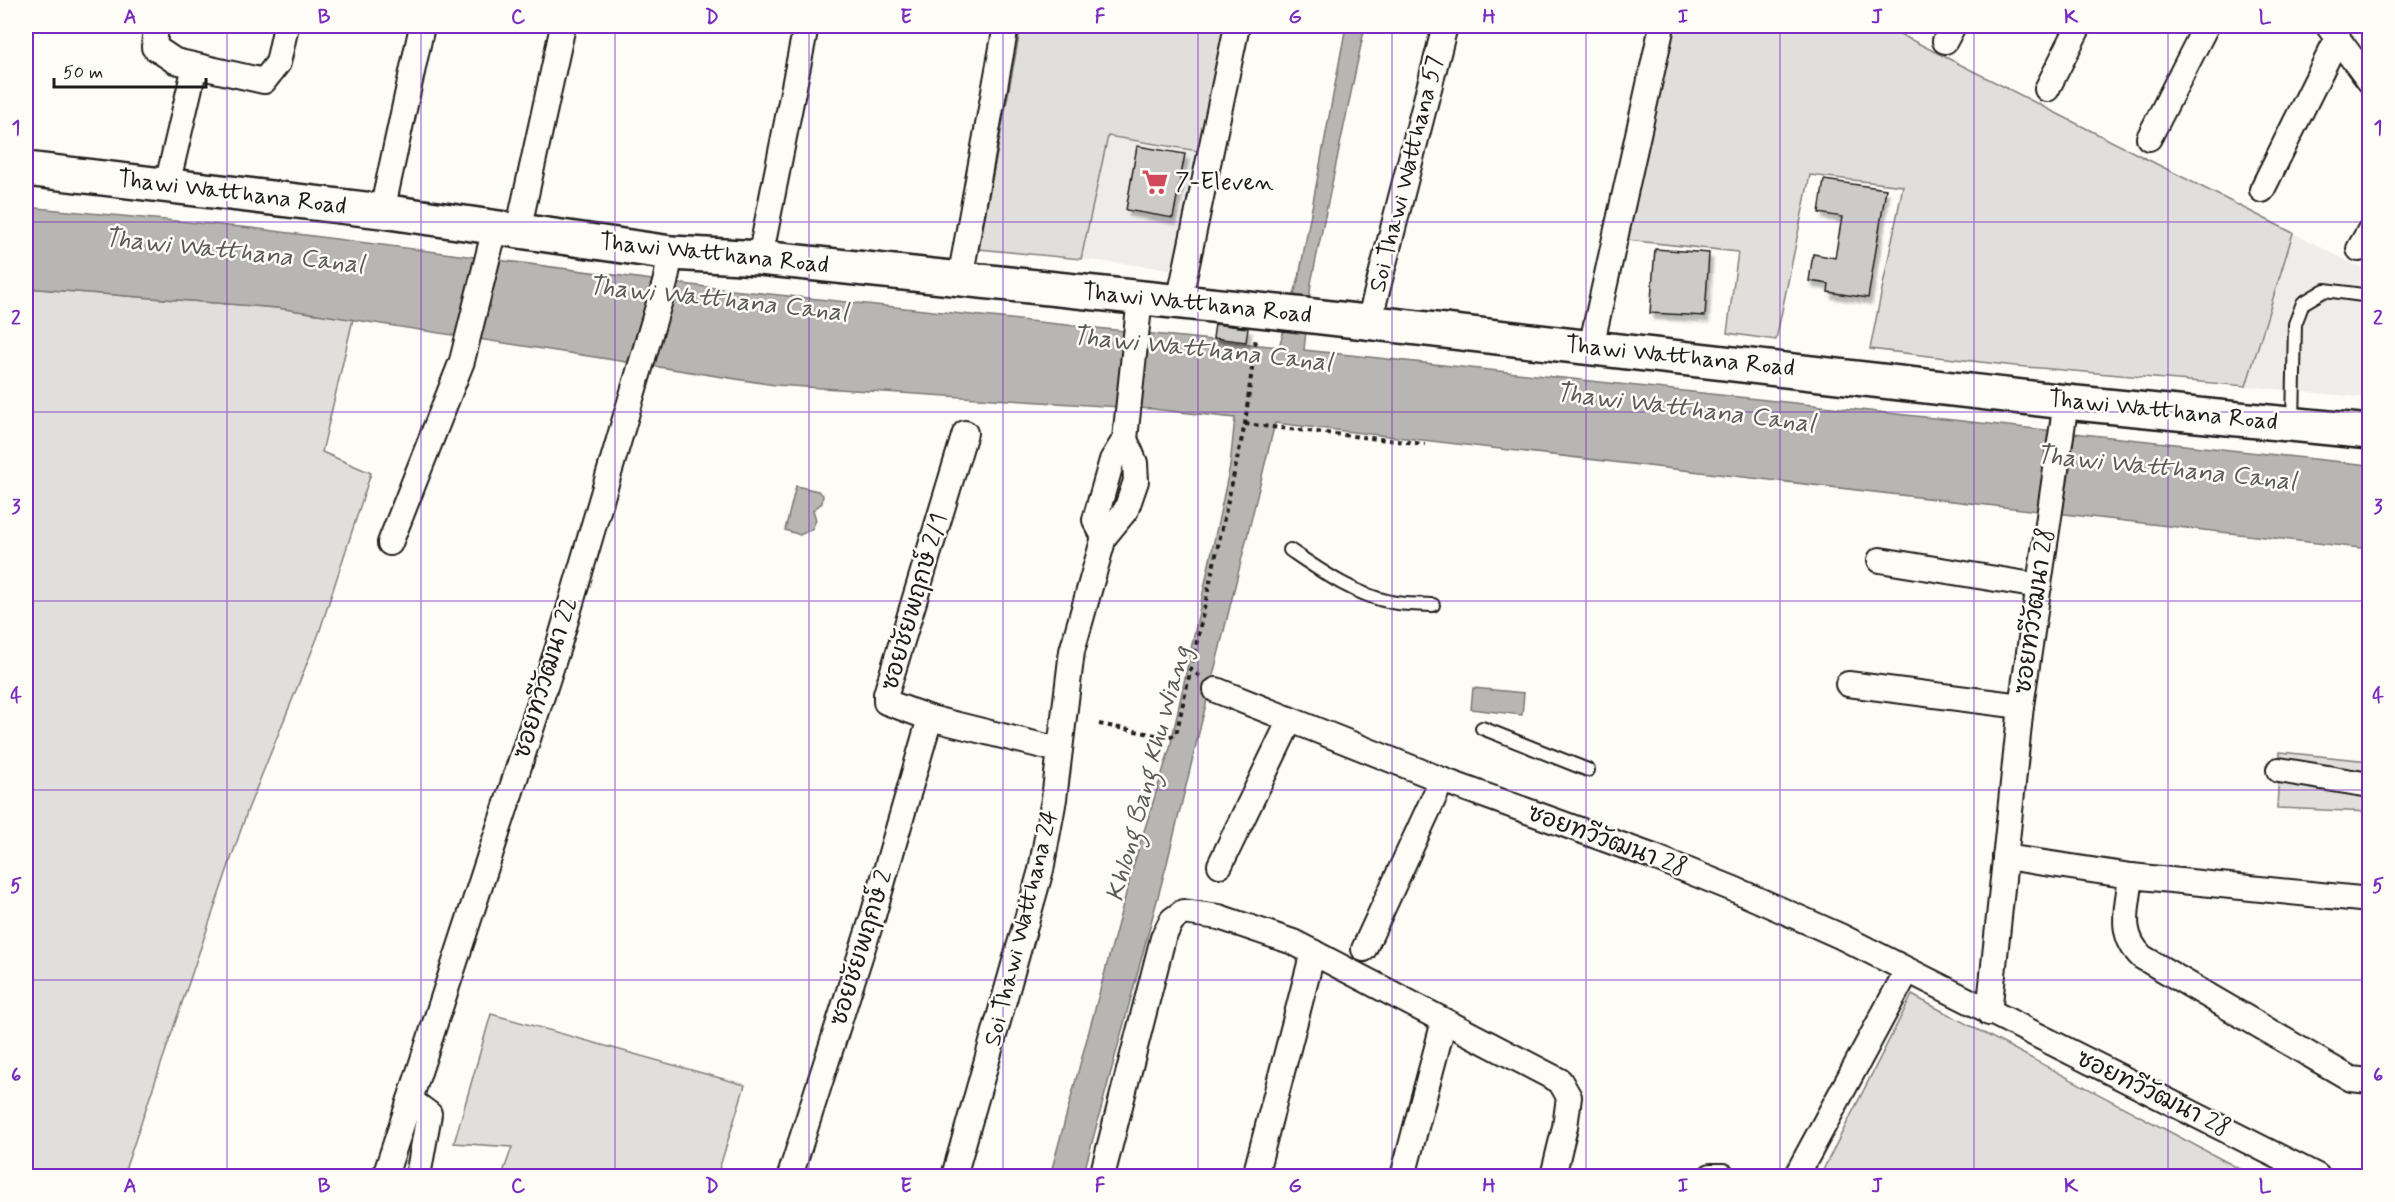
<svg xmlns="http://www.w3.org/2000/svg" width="2395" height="1202" viewBox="0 0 2395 1202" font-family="Mynerve,'Playpen Sans Thai',sans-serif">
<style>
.built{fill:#eeede9}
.green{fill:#e0dfdb;stroke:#7e7e7c;stroke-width:1.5}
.water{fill:#b7b6b2;stroke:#797876;stroke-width:1.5}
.building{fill:#cccbc8;stroke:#1c1c1c;stroke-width:1.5;filter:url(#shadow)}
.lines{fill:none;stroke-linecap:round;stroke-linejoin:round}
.lane-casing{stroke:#1c1c1c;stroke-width:16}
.street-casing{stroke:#1c1c1c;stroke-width:28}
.secondary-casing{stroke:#1c1c1c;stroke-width:38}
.path{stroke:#1c1c1c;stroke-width:4;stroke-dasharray:4.5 4.5;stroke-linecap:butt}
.lane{stroke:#fdfcf7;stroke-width:12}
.street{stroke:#fdfcf7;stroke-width:24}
.secondary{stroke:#fdfcf7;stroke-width:33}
.grid{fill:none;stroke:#7b2cbf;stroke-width:1.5;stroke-opacity:0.55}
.labels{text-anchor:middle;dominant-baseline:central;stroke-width:5;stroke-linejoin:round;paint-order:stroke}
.street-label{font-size:24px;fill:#1c1c1c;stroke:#fdfcf7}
.poi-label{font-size:24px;fill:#1c1c1c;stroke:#fdfcf7;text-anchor:start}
.water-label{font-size:26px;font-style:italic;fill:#5a5a58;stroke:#fdfcf7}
.neatline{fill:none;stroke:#7b2cbf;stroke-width:2}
.grid-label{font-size:20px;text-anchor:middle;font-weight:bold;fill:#7b2cbf}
</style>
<defs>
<filter id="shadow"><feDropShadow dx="3.5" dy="6" stdDeviation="1.5" flood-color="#0004"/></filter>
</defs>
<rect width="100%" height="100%" fill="#fdfcf7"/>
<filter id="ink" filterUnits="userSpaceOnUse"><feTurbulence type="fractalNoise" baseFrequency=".0167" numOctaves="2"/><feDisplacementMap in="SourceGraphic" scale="12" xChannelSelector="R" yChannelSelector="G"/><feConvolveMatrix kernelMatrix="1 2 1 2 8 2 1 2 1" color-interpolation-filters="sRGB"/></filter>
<g filter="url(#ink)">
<g class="built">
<polygon points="1108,136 1198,151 1179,270 1081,259"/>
<polygon points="2293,233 2369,272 2369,398 2246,386"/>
</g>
<g class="green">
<polygon points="1021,26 1224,26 1198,151 1108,136 1081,259 979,249"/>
<polygon points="1675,26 1884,26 2293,233 2246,386 2015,366 1870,349 1903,186 1810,175 1776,340 1727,333 1738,252 1627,240"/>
<polygon points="26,288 278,308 353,319 322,452 371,473 318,636 248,809 123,1176 26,1176 26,425 29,416 26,415"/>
<polygon points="2280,752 2369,761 2369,812 2277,808"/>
<polygon points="1912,995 2253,1176 1820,1176"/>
<polygon points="491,1014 745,1085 717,1176 502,1176 512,1147 454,1143"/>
</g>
<g class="water">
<polygon points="1346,26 1365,26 1311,283 1304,350 2369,465 2369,549 1275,423 1167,863 1083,1176 1050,1176 1135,860 1170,748 1230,466 1235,418 1152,409 775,385 278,308 26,288 26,207 251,228 722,289 1279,347 1299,277"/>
<polygon points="796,486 818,491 823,495 822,503 813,510 816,520 812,529 800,535 785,530"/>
<polygon points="1473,688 1524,693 1522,715 1471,709"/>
</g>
<g class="building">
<polygon points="1137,146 1185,154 1173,218 1126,210"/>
<polygon points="1824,180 1886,189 1868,298 1828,292 1829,284 1809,281 1813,254 1835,258 1842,217 1819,213"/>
<polygon points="1655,249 1709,253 1705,316 1650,313"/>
<polygon points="1215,324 1248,328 1246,342 1213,338"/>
</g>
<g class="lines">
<g class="lane-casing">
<g id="lane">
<polyline points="2293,424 2295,324 2303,303 2325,290 2370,296"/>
<path d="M 1290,550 C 1321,571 1353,594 1391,602 C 1404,605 1420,604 1433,605"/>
<polyline points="1482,728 1588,770"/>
</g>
</g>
<g class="street-casing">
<g id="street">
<polyline points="156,26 154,47 175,61 264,81 278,63 286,26"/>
<polyline points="2329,27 2370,82"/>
<polyline points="1945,41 1953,26"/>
<polyline points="2047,89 2079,26"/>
<polyline points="2149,138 2206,26"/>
<polyline points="167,185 195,66"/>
<polyline points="2262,190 2338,37"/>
<polyline points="382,211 422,26"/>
<polyline points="518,231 563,26"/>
<polyline points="2359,249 2370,230"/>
<polyline points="760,258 806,26"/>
<polyline points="960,279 1006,26"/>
<polyline points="1179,302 1237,26"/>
<polyline points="1369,322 1445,26"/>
<polyline points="1591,347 1662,26"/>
<polyline points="965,433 886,694 886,702 930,718 1059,750"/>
<polyline points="1104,537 1095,520 1112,460 1125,439 1140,298"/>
<polyline points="390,543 462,361 495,228"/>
<polyline points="1880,560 2039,586"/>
<polyline points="1848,684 2021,706"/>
<polyline points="1216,690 1442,780 1654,857 1736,890 1840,936 2317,1176"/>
<polyline points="2279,770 2370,785"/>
<polyline points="2005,857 2131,876 2370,900"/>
<polyline points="1220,865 1290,720"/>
<path d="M 2131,876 C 2128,907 2117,933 2142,957 L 2351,1079 L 2370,1081"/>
<polyline points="1364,949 1442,780"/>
<polyline points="1989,1013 2021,706 2066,402"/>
<polyline points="410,1100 429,1114 418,1176"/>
<polyline points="1798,1173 1907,971"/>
<polyline points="385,1176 558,647 665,283 671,253"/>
<polyline points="790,1176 872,919 930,718"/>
<polyline points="954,1176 1041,870 1054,799 1072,651 1104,537 1126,510 1136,481 1135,463 1125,439"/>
<polyline points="1102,1176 1163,938 1172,920 1183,912 1219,917 1293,942 1560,1081 1569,1097 1565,1127 1553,1176"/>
<polyline points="1255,1176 1313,952"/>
<polyline points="1403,1176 1444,1021"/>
<polyline points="1711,1176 1723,1176"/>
</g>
</g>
<g class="secondary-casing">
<polyline id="secondary" points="26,169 382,211 671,253 760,258 1287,313 2066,402 2370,432"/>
</g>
<g class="path">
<polyline points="1245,424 1425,444"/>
<polyline points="1189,668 1202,678"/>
<polyline points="1099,724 1166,737 1176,735 1245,424 1256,336"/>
</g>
<use href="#lane" class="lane"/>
<use href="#street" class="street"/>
<use href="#secondary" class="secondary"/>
</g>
</g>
<path class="grid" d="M 227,26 L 227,1176M 421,26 L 421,1176M 615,26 L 615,1176M 809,26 L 809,1176M 1003,26 L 1003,1176M 1198,26 L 1198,1176M 1392,26 L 1392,1176M 1586,26 L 1586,1176M 1780,26 L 1780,1176M 1974,26 L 1974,1176M 2168,26 L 2168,1176M 26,222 L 2370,222M 26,412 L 2370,412M 26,601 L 2370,601M 26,790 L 2370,790M 26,980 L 2370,980"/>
<defs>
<g id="supermarket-bare" transform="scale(2.07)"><path d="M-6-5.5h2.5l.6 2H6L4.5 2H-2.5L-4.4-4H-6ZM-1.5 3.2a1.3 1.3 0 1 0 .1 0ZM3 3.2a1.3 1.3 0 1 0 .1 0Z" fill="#d1495b" stroke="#fdfcf7" stroke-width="2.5" paint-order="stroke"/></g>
</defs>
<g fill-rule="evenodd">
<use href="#supermarket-bare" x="1155" y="182"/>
</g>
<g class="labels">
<g class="street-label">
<text transform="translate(1407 174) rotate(-76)">Soi Thawi Watthana 57</text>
<text transform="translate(232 193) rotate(7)">Thawi Watthana Road</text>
<text transform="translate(714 254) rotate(6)">Thawi Watthana Road</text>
<text transform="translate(1197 304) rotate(6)">Thawi Watthana Road</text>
<text transform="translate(1680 357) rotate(6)">Thawi Watthana Road</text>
<text transform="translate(2163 411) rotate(6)">Thawi Watthana Road</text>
<text transform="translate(915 602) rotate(-74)">ซอยชัยพฤกษ์ 2/1</text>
<text transform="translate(2035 611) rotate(-82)">ซอยทวีวัฒนา 28</text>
<text transform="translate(546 678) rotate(-73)">ซอยทวีวัฒนา 22</text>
<text transform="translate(1607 841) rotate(20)">ซอยทวีวัฒนา 28</text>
<text transform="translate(1022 928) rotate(-76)">Soi Thawi Watthana 24</text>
<text transform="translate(862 948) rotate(-73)">ซอยชัยพฤกษ์ 2</text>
<text transform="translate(2153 1094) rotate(26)">ซอยทวีวัฒนา 28</text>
</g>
<g class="poi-label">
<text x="1175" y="182">7-Eleven</text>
</g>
<g class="water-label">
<text transform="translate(234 252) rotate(6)">Thawi Watthana Canal</text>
<text transform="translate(718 300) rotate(6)">Thawi Watthana Canal</text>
<text transform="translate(1202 350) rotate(6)">Thawi Watthana Canal</text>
<text transform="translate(1685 409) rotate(7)">Thawi Watthana Canal</text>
<text transform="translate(2166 469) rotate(6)">Thawi Watthana Canal</text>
<text transform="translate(1149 774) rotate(-75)">Khlong Bang Khu Wiang</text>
</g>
</g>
<rect width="2395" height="1202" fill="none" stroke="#fdfcf7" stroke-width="66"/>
<path d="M54 78v9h152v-9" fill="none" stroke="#1c1c1c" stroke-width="3"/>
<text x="63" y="78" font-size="18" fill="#1c1c1c" stroke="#fdfcf7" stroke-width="4.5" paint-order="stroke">50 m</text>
<rect x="33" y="33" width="2329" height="1136" class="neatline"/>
<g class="grid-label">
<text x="130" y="23">A</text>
<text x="324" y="23">B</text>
<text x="518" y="23">C</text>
<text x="712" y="23">D</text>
<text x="906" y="23">E</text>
<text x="1100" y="23">F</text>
<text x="1295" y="23">G</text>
<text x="1489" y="23">H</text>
<text x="1683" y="23">I</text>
<text x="1877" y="23">J</text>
<text x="2071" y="23">K</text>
<text x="2265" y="23">L</text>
<text x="16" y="134">1</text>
<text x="2378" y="134">1</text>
<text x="16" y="324">2</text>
<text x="2378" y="324">2</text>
<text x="16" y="513">3</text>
<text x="2378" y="513">3</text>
<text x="16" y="702">4</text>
<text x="2378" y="702">4</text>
<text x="16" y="892">5</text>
<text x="2378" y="892">5</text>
<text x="16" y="1081">6</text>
<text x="2378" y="1081">6</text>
<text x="130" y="1192">A</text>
<text x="324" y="1192">B</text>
<text x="518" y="1192">C</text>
<text x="712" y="1192">D</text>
<text x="906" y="1192">E</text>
<text x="1100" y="1192">F</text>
<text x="1295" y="1192">G</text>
<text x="1489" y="1192">H</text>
<text x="1683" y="1192">I</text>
<text x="1877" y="1192">J</text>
<text x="2071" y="1192">K</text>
<text x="2265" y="1192">L</text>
</g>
</svg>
